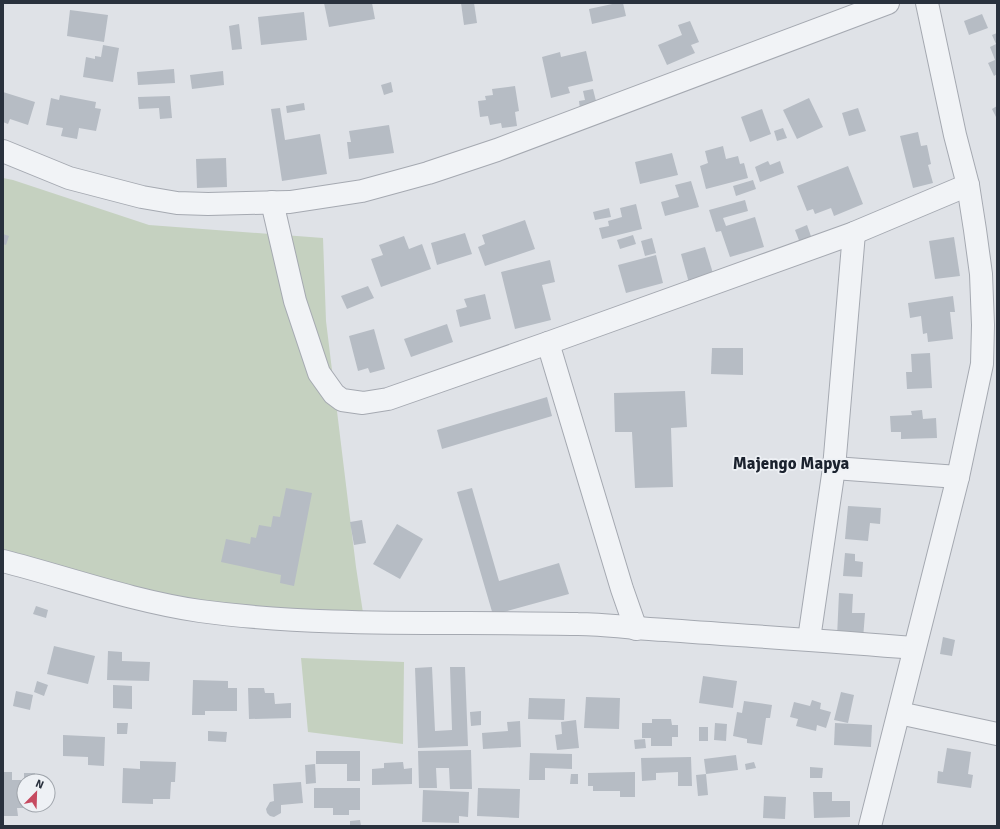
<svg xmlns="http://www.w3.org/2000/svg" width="1000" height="829" viewBox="0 0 1000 829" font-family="Signika,sans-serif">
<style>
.green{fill:#c5d1c0}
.building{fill:#b6bcc4}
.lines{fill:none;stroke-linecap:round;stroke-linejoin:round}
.minor-casing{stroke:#a5a9b1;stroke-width:24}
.minor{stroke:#f1f3f6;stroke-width:22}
.labels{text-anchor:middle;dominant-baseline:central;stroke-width:3.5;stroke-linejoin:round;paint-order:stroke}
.quarter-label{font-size:17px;font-weight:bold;fill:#1b222e;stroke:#eef1f5}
</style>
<rect width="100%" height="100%" fill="#dfe2e7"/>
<g class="green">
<polygon points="3,178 13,180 149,225 323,238 326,321 356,567 365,626 184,608 3,558"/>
<polygon points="301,658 404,662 403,744 308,732"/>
</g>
<g class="building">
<polygon points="324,3 372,3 375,19 329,27"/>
<polygon points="461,3 474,3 477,23 464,25"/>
<polygon points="617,3 623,3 626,16 592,24 589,9"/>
<polygon points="70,10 108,15 104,42 67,36"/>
<polygon points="304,12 307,40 261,45 258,17"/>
<polygon points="982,14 988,28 969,35 964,21"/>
<polygon points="690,21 699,42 691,45 695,53 667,65 658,45 682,35 678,25"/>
<polygon points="239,24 242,49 232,50 229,26"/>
<polygon points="997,33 997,74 994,76 988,63 995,60 990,47 996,44 992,35"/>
<polygon points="103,45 119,48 113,82 83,77 86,57 95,59 95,56 101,57"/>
<polygon points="586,51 593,81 568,87 570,93 551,98 542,57 560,52 561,57"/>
<polygon points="174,69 175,83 138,85 137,72"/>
<polygon points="223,71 224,85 192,89 190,75"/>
<polygon points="391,82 393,92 384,95 381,85"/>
<polygon points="515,86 519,111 515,112 517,126 502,128 501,123 490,125 488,116 480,117 478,101 486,100 485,96 493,95 492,89"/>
<polygon points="593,89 597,105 580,109 579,101 585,100 583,91"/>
<polygon points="3,92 35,102 28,125 10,119 8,124 3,122"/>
<polygon points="60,95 96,102 95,108 101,109 96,131 79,128 77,139 61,136 63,128 46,125 51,98 59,100"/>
<polygon points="170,96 172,118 160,119 159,108 139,109 138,97"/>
<polygon points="809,98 823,127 797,139 783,110"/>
<polygon points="304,103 305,110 287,113 286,106"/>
<polygon points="997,106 997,119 992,109"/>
<polygon points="280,108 285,140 320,134 327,174 282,181 271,109"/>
<polygon points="858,108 866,131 849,136 842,113"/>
<polygon points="762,109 771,134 750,142 741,117"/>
<polygon points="389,125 394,153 349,159 347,142 351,142 349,131"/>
<polygon points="783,128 787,138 777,141 774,131"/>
<polygon points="918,132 921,146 927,145 931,164 928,165 933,183 913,188 900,136"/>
<polygon points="723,146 726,159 738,156 740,164 744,163 748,178 706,189 700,166 708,163 705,151"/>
<polygon points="672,153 678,175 640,184 635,162"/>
<polygon points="226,158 227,187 197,188 196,159"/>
<polygon points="768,161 770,165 780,161 784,173 760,182 755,167"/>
<polygon points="848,166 863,204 834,216 831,208 815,214 813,209 807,211 797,186"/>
<polygon points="753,180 756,189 736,196 733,186"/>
<polygon points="691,181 699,207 665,216 661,202 679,197 675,185"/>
<polygon points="745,200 748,211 723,218 726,226 755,217 764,247 730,257 721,231 716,232 709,210"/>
<polygon points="636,204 642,229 602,239 599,228 609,226 608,221 622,217 620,208"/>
<polygon points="609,208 611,217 595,220 593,212"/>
<polygon points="525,220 535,249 485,266 478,247 485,244 482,235"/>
<polygon points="807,225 812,239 800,243 795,230"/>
<polygon points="465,233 472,254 437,265 431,243"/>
<polygon points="3,234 9,236 6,245 3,244"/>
<polygon points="633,235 636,244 620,249 617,240"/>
<polygon points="404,236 409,249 422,244 431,269 381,287 371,259 383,255 379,245"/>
<polygon points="954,237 960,276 935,279 929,241"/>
<polygon points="652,238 656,253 645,256 641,241"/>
<polygon points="705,247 715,280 689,283 681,254"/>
<polygon points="656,255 663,283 626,293 618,265"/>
<polygon points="550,260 555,282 542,285 551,320 515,329 501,272"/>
<polygon points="368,286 374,298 347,309 341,296"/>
<polygon points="485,294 491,319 460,327 456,310 467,307 464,299"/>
<polygon points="953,296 955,312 950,312 953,339 928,342 927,333 923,334 921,316 910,318 908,303"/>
<polygon points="447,324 453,342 411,357 404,339"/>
<polygon points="374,329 385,369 370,373 368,368 358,371 349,336"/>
<polygon points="712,348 743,348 743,375 711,374"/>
<polygon points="930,353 932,388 907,389 906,372 912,372 911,354"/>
<polygon points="685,391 687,427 671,428 673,487 635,488 632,432 615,432 614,393"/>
<polygon points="547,397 552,416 442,449 437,430"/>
<polygon points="922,410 923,419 936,418 937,438 901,439 901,432 891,432 890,416 912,415 911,411"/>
<polygon points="286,488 312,493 294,586 280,583 281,575 221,562 226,539 250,544 251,537 256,538 259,525 271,527 273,516 280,517"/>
<polygon points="472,488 499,581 559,563 569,594 493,615 457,492"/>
<polygon points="848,506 881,508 880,524 870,523 868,541 845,539"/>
<polygon points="362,520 366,543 354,545 350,522"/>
<polygon points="397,524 423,539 400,579 373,564"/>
<polygon points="845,553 855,554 855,561 863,562 862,577 843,576"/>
<polygon points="839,593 853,594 852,613 865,613 863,639 837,637"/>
<polygon points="36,606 48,610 46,618 33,614"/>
<polygon points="943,637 955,640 952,656 940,654"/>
<polygon points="54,646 95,656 88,684 47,674"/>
<polygon points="108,651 122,652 122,661 150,662 149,681 107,680"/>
<polygon points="432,667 435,731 452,730 450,667 465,667 468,746 418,748 415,668"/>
<polygon points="703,676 737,681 733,708 699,703"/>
<polygon points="193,680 228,681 228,688 237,688 237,711 205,711 205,715 192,715"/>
<polygon points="37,681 48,685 44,696 34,692"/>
<polygon points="113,685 132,686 132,709 113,708"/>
<polygon points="248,688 264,688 265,693 274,693 275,704 291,703 291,718 249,719"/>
<polygon points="16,691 33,695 30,710 13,706"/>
<polygon points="841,692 854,695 848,723 834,720"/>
<polygon points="586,697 620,698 619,729 584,728"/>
<polygon points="529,698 565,699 564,720 528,719"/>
<polygon points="812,700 821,703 820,709 831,712 826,728 817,725 816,731 796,726 798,719 790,717 794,702 810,706"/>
<polygon points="744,701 772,705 770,718 766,718 762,745 747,743 747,739 733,736 737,712 742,713"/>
<polygon points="481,711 481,725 471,726 470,712"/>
<polygon points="652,719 671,719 672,725 678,725 678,737 672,737 672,746 651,746 651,738 642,738 642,723 652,723"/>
<polygon points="576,720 579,748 557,750 555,735 562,734 561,722"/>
<polygon points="520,721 521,747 483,749 482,733 508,731 507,722"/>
<polygon points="117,723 128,723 127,734 117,734"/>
<polygon points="715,723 727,724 726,741 714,740"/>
<polygon points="835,723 872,725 871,747 834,745"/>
<rect x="699" y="727" width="9" height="14"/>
<polygon points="208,731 227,732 226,742 208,741"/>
<polygon points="63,735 105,737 104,766 88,765 88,757 63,756"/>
<polygon points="645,739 646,748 635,749 634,740"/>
<polygon points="947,748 971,752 968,774 973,775 971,788 937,783 938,771 943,772"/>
<polygon points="471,750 472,789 450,789 449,768 436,768 437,788 419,788 418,751"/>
<polygon points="316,751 360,751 360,781 347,781 347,764 316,764"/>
<polygon points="530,753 572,754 572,769 545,768 545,780 529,780"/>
<polygon points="736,755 738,770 706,774 708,795 698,796 696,775 706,774 704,759"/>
<polygon points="691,757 692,786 678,786 678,772 656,773 656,780 642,781 641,758"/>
<polygon points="140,761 176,762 175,782 171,782 170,799 153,799 153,804 122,803 123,768 140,769"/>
<polygon points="403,762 404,769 412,768 412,784 372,785 372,769 384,768 384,763"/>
<polygon points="754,762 756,768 746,770 745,764"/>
<polygon points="315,764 316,783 306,784 305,765"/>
<polygon points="810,767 823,768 822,778 810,778"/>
<polygon points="3,772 12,772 12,780 24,780 24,805 36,805 36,808 17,808 18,816 3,816"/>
<polygon points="635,772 635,797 620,797 620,791 593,791 593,786 588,786 588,773"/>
<rect x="24" y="773" width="11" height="8"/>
<polygon points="571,774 578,774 578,784 570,784"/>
<polygon points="301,782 303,803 281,805 281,813 274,817 270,816 267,813 266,809 270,802 274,801 273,784"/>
<polygon points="314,788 360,788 360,810 349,810 349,815 333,815 333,808 314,808"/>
<polygon points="478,788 520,789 519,818 477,816"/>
<polygon points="423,790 469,792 468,817 459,816 459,823 422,822"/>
<polygon points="813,792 832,792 832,801 850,801 850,817 814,818"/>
<polygon points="764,796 786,797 785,819 763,818"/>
<polygon points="360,820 361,826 350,826 350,821"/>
</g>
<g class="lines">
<g class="minor-casing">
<g id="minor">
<polyline points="3,151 69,178 142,197 177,203 208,204 290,202 362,191 428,173 497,150 888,3"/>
<polyline points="272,202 295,301 319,373 334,394 342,400 363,403 388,399 548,343 854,233 968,185"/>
<polyline points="548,343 622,589 636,629"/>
<polyline points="834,468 958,477"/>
<path d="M 3,561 C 69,578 132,601 200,611 C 325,628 452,621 578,624 C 607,624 636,629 666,630 C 749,636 831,641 914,648"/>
<polyline points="809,639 834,468 854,233"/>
<polyline points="899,713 997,734"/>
<polyline points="870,826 958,477 982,364 983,325 981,274 975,230 968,185 955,135 927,3"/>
</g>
</g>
<use href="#minor" class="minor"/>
</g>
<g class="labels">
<g class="quarter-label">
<text x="791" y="463">Majengo Mapya</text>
</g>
</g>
<rect width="1000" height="829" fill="none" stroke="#29313d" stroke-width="8"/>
<g transform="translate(36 793) rotate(23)"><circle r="19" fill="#eef1f5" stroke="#9fa4ab"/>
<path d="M0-3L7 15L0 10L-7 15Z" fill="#c64a60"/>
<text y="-6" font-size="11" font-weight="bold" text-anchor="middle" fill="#29313d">N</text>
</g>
</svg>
